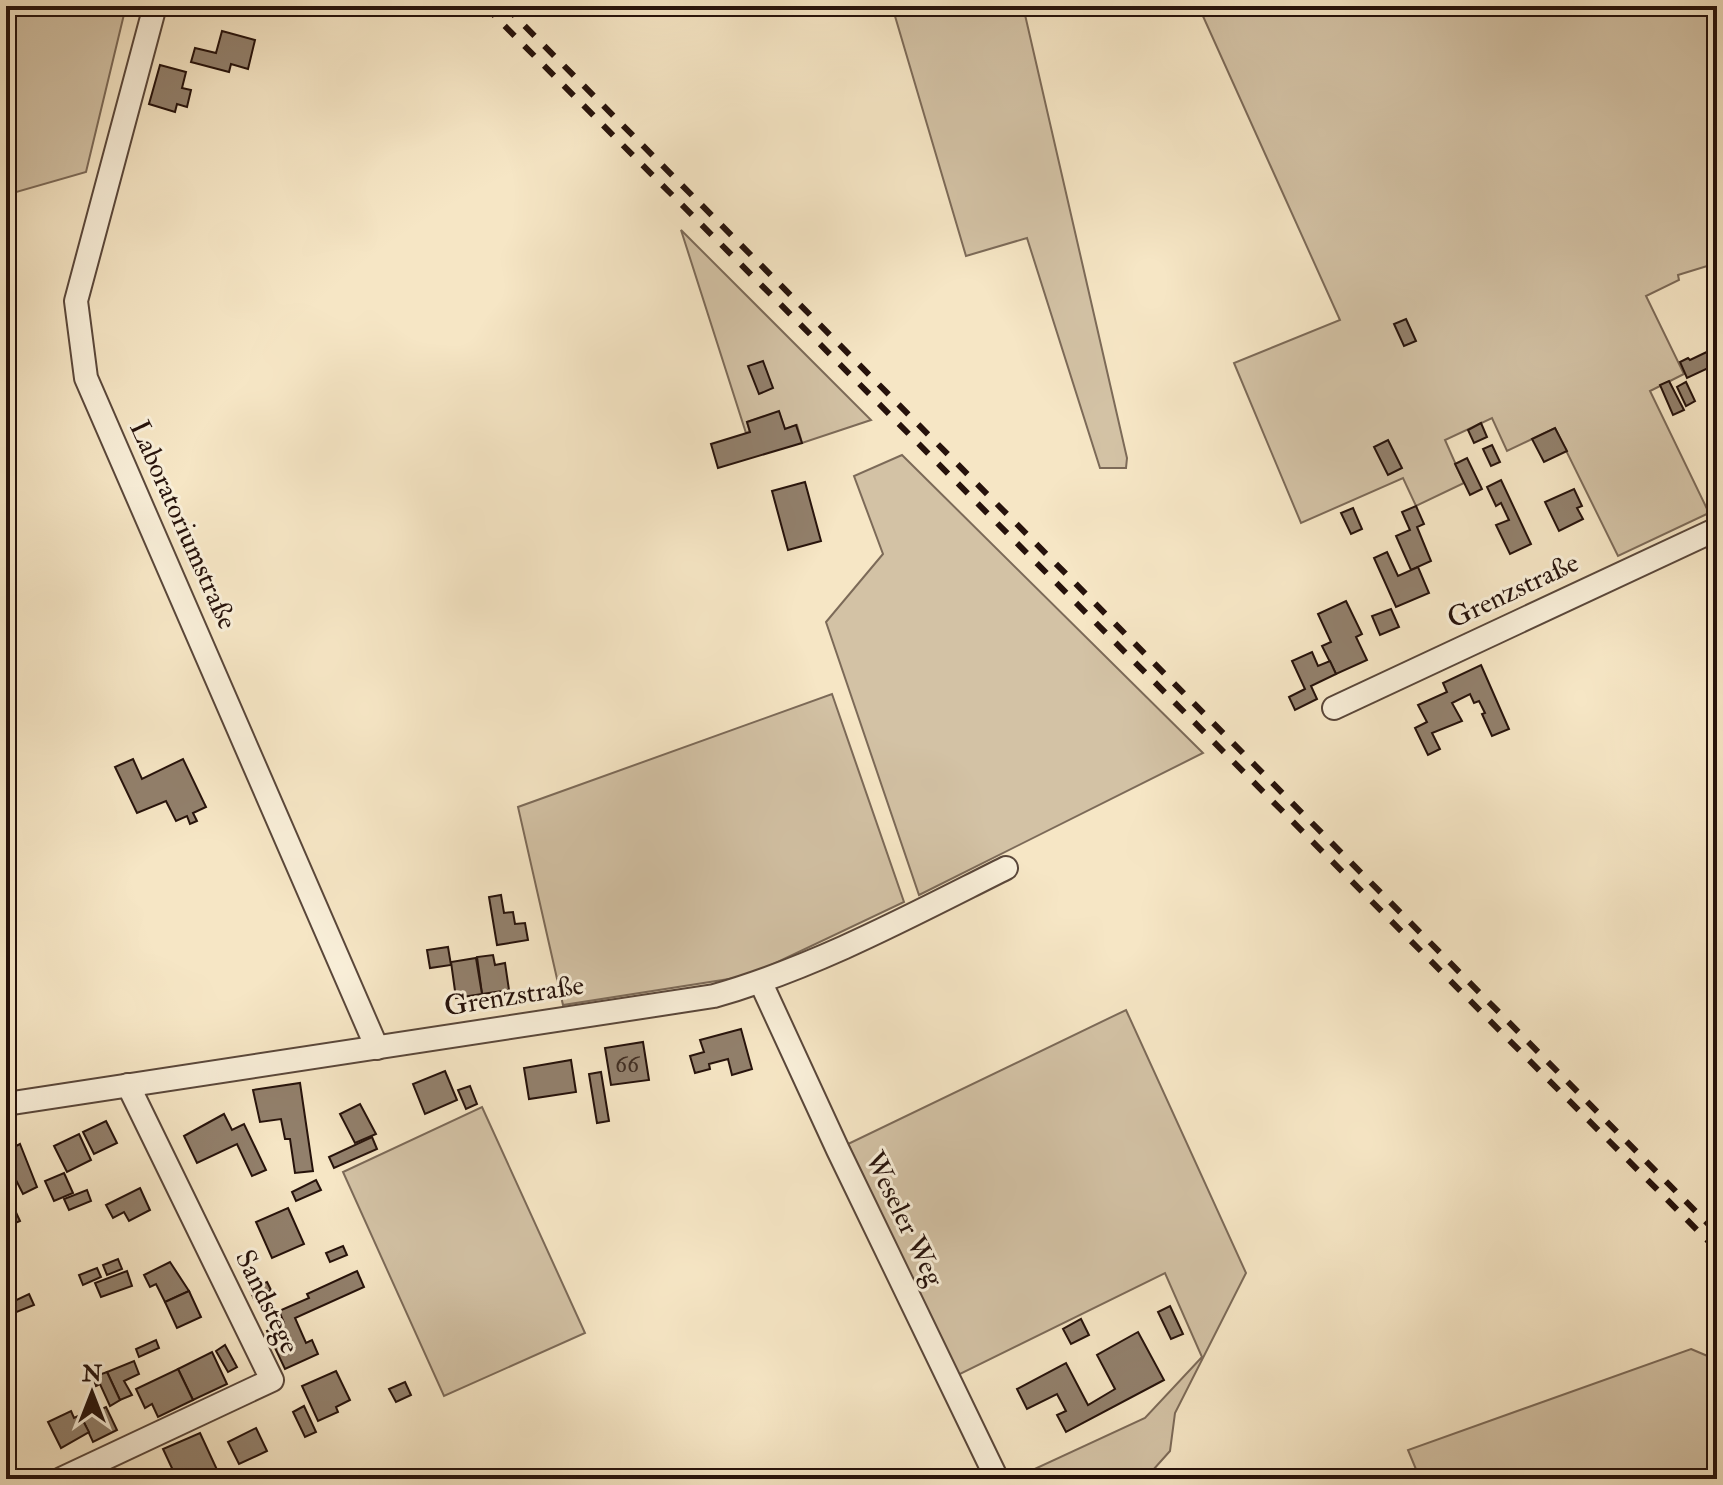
<svg xmlns="http://www.w3.org/2000/svg" width="1723" height="1485" viewBox="0 0 1723 1485" font-family="'IM FELL Double Pica',serif">
<style>
.green{fill:#d3c2a5;stroke:#7c6a58;stroke-width:2}
.building{fill:#92806c;stroke:#26120b;stroke-width:2}
.lines{fill:none;stroke-linecap:round;stroke-linejoin:round}
.minor-casing{stroke:#5a473a;stroke-width:26}
.minor{stroke:#f9efd9;stroke-width:22}
.rail{stroke:#26120b;stroke-width:6;stroke-dasharray:14 14;stroke-linecap:butt}
.labels{text-anchor:middle;dominant-baseline:central;stroke-width:6;stroke-linejoin:round;paint-order:stroke}
.number-label{font-size:24px;fill:#412e23}
.street-label{font-size:28px;fill:#26120b;stroke:#f9efd9}
</style>
<rect width="100%" height="100%" fill="#f6e6c5"/>
<filter id="stains"><feTurbulence type="fractalNoise" baseFrequency=".0025" numOctaves="4"/><feColorMatrix values="0 0 0 0 .2 0 0 0 0 .09 0 0 0 0 .02 0 0 0 .5 -.17"/></filter>
<radialGradient id="worn" r=".72"><stop offset=".6" stop-color="#630" stop-opacity="0"/><stop offset="1" stop-color="#630" stop-opacity=".3"/></radialGradient>
<g class="green">
<polygon points="6,6 126,6 86,172 6,195"/>
<polygon points="892,6 1023,6 1127,458 1126,468 1100,468 1027,238 966,256"/>
<polygon points="1220,6 1717,6 1717,263 1678,275 1679,280 1646,296 1684,374 1650,391 1709,513 1618,556 1555,428 1507,451 1492,418 1445,440 1464,483 1416,506 1403,478 1301,523 1234,363 1340,320 1202,14"/>
<polygon points="681,230 871,420 802,443 797,425 785,429 779,412 747,422 750,432 746,433"/>
<polygon points="902,455 1203,753 919,895 826,622 883,554 854,476"/>
<polygon points="832,694 904,902 748,976 563,1005 518,807"/>
<polygon points="1126,1010 1246,1273 1175,1413 1170,1451 1145,1479 1013,1479 1145,1418 1202,1357 1165,1273 958,1375 848,1144"/>
<polygon points="482,1107 585,1333 444,1396 343,1172"/>
<polygon points="1691,1349 1717,1360 1717,1479 1420,1479 1408,1450"/>
</g>
<g class="building">
<polygon points="222,31 255,40 248,69 231,64 229,72 191,62 195,48 216,53"/>
<polygon points="160,65 186,72 182,88 191,90 187,107 177,104 175,112 149,104"/>
<polygon points="1406,319 1416,341 1404,346 1394,324"/>
<polygon points="1713,349 1717,364 1687,378 1680,362 1688,358 1690,360"/>
<polygon points="763,361 773,388 759,394 748,366"/>
<polygon points="1669,381 1684,410 1673,415 1660,385"/>
<polygon points="1686,382 1695,401 1686,406 1677,387"/>
<polygon points="779,411 785,429 796,425 802,443 718,468 711,444 750,432 747,422"/>
<polygon points="1481,423 1487,437 1474,443 1468,430"/>
<polygon points="1555,428 1567,451 1544,462 1532,439"/>
<polygon points="1388,440 1402,468 1388,475 1374,447"/>
<polygon points="1492,445 1500,462 1491,466 1483,449"/>
<polygon points="1467,458 1482,489 1470,495 1455,464"/>
<polygon points="1501,480 1531,544 1510,554 1496,525 1509,520 1501,503 1496,506 1487,487"/>
<polygon points="805,482 821,541 788,550 772,491"/>
<polygon points="1574,489 1582,506 1577,508 1583,519 1559,531 1545,502"/>
<polygon points="1416,506 1424,524 1417,527 1431,561 1411,570 1396,536 1410,530 1402,512"/>
<polygon points="1353,508 1362,529 1351,534 1341,513"/>
<polygon points="1387,552 1398,576 1418,567 1429,593 1396,607 1374,558"/>
<polygon points="1346,601 1362,634 1356,637 1367,660 1336,674 1322,646 1331,642 1318,614"/>
<polygon points="1391,609 1399,627 1380,635 1372,616"/>
<polygon points="1312,652 1318,666 1330,661 1336,674 1311,686 1317,699 1295,710 1289,697 1305,689 1292,661"/>
<polygon points="1481,665 1509,729 1492,736 1482,714 1485,713 1479,701 1474,703 1470,694 1452,703 1462,721 1432,733 1440,749 1428,755 1415,728 1427,722 1418,705 1447,692 1443,683"/>
<polygon points="133,759 142,779 183,759 206,807 193,813 197,821 190,824 187,816 176,821 166,801 137,813 115,767"/>
<polygon points="501,895 504,913 513,912 515,924 525,923 528,940 497,945 489,897"/>
<polygon points="448,947 451,965 430,968 427,950"/>
<polygon points="493,955 495,965 505,963 509,990 482,994 477,957"/>
<polygon points="476,958 482,994 456,998 451,962"/>
<polygon points="741,1029 752,1069 732,1075 728,1059 709,1064 710,1069 695,1073 690,1056 704,1052 700,1040"/>
<polygon points="643,1042 649,1080 611,1085 605,1048"/>
<polygon points="571,1060 576,1092 529,1099 524,1068"/>
<polygon points="445,1071 457,1100 425,1114 413,1084"/>
<polygon points="601,1072 609,1121 597,1123 589,1074"/>
<polygon points="300,1083 313,1171 295,1173 290,1139 285,1139 281,1119 260,1122 253,1090"/>
<polygon points="470,1086 477,1104 466,1109 458,1090"/>
<polygon points="360,1104 376,1134 355,1143 340,1114"/>
<polygon points="224,1114 232,1130 244,1124 266,1170 252,1176 237,1144 197,1163 184,1136"/>
<polygon points="106,1121 117,1143 94,1154 83,1132"/>
<polygon points="79,1134 91,1160 67,1172 54,1146"/>
<polygon points="372,1137 377,1149 334,1168 329,1157"/>
<polygon points="20,1144 37,1187 23,1194 15,1178 9,1181 6,1175 6,1151"/>
<polygon points="64,1173 73,1193 54,1201 45,1181"/>
<polygon points="316,1180 321,1190 296,1201 292,1192"/>
<polygon points="140,1188 150,1210 129,1221 124,1212 113,1218 106,1205"/>
<polygon points="87,1190 91,1201 69,1210 64,1199"/>
<polygon points="6,1191 20,1221 6,1227"/>
<polygon points="288,1208 304,1244 272,1258 256,1222"/>
<polygon points="343,1246 347,1255 330,1262 326,1253"/>
<polygon points="118,1259 122,1269 107,1275 103,1265"/>
<polygon points="170,1262 189,1291 165,1302 156,1284 150,1287 144,1275"/>
<polygon points="97,1268 101,1277 83,1285 79,1275"/>
<polygon points="127,1271 132,1286 101,1297 95,1283"/>
<polygon points="357,1271 364,1287 295,1318 306,1343 312,1340 318,1354 285,1369 267,1331 284,1323 279,1311 309,1298 307,1294"/>
<polygon points="267,1282 271,1290 254,1299 250,1290"/>
<polygon points="189,1291 201,1317 177,1328 165,1302"/>
<polygon points="29,1294 34,1305 14,1313 10,1303"/>
<polygon points="1170,1306 1183,1334 1171,1339 1158,1312"/>
<polygon points="1081,1319 1089,1335 1071,1344 1063,1329"/>
<polygon points="1138,1332 1164,1380 1066,1432 1057,1415 1066,1411 1057,1394 1027,1409 1017,1389 1066,1363 1088,1405 1115,1389 1097,1355"/>
<polygon points="156,1340 159,1348 139,1357 136,1349"/>
<polygon points="225,1345 237,1367 228,1372 216,1351"/>
<polygon points="212,1352 227,1384 193,1400 178,1369"/>
<polygon points="134,1361 139,1374 124,1381 132,1395 120,1400 107,1372"/>
<polygon points="178,1369 193,1400 158,1417 152,1404 145,1408 136,1389"/>
<polygon points="336,1371 350,1400 336,1407 338,1412 318,1421 302,1386"/>
<polygon points="107,1372 120,1400 110,1406 100,1384 96,1386 93,1377"/>
<polygon points="405,1382 411,1395 396,1402 389,1389"/>
<polygon points="304,1406 316,1432 305,1437 293,1412"/>
<polygon points="106,1407 117,1430 93,1442 82,1418"/>
<polygon points="71,1411 74,1418 80,1415 89,1432 61,1448 48,1422"/>
<polygon points="256,1428 267,1451 239,1464 228,1442"/>
<polygon points="200,1433 219,1474 209,1479 177,1479 163,1449"/>
</g>
<g class="lines">
<g class="minor-casing">
<g id="minor">
<polyline points="155,6 76,301 86,378 377,1048"/>
<polyline points="1334,708 1717,529"/>
<polyline points="761,983 838,1150 997,1479"/>
<path d="M 6,1104 L 714,996 C 816,967 912,915 1006,868"/>
<polyline points="61,1479 272,1380 128,1085"/>
</g>
</g>
<use href="#minor" class="minor"/>
<g class="rail">
<polyline points="485,6 1717,1250"/>
<polyline points="505,6 1717,1233"/>
</g>
</g>
<g class="labels">
<g class="number-label">
<text x="627" y="1064">66</text>
</g>
<g class="street-label">
<text transform="translate(183 525) rotate(66)">Laboratoriumstraße</text>
<text transform="translate(1513 591) rotate(-25)">Grenzstraße</text>
<text transform="translate(514 996) rotate(-9)">Grenzstraße</text>
<text transform="translate(904 1219) rotate(64)">Weseler Weg</text>
<text transform="translate(267 1302) rotate(64)">Sandstege</text>
</g>
</g>
<rect width="1723" height="1485" fill="none" stroke="#f6e6c5" stroke-width="32"/>
<rect x="8" y="8" width="1707" height="1469" fill="none" stroke="#26120b" stroke-width="4"/>
<rect x="16" y="16" width="1691" height="1453" fill="none" stroke="#26120b" stroke-width="2"/>
<g transform="translate(92 1393)" stroke="#f9efd9" stroke-width="6" paint-order="stroke">
<path d="M0-6L14 30L0 20L-14 30Z" fill="#26120b"/>
<text y="-12" font-size="22" font-weight="bold" text-anchor="middle" fill="#26120b">N</text>
</g>
<rect width="100%" height="100%" filter="url(#stains)"/>
<rect width="100%" height="100%" fill="url(#worn)"/>
</svg>
